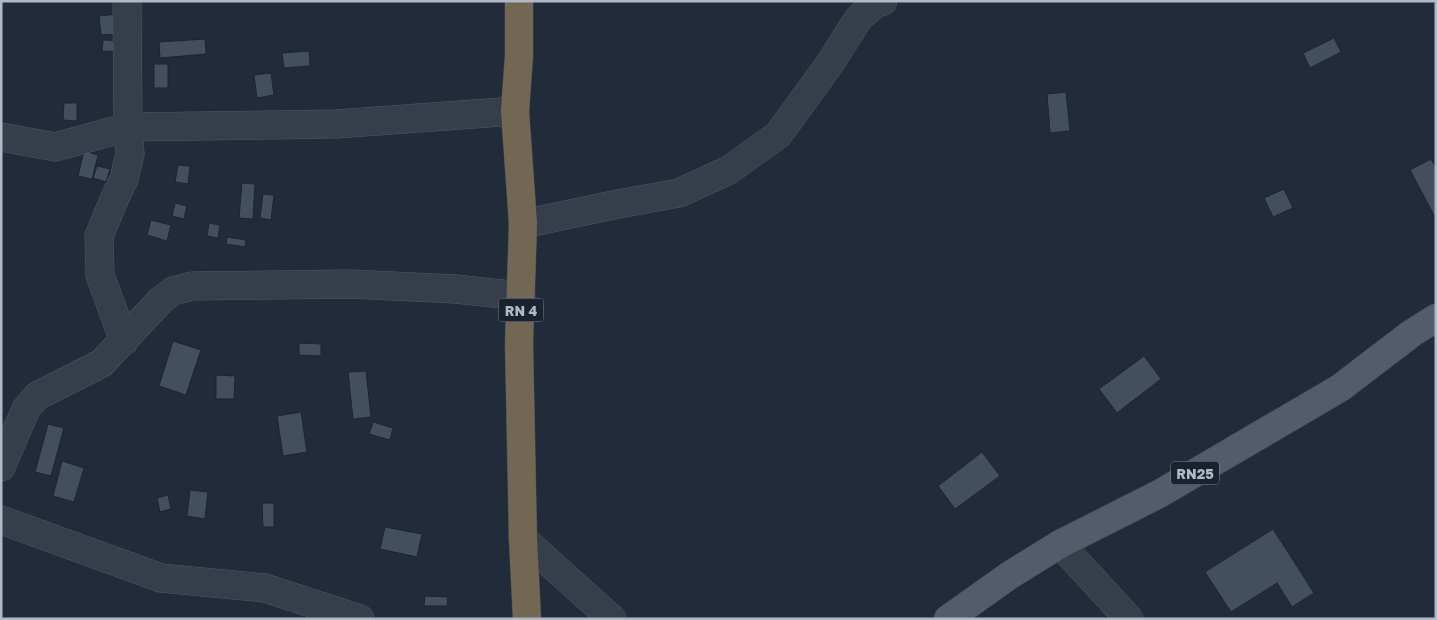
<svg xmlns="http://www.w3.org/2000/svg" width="1437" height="620" viewBox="0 0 1437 620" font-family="'Golos Text',sans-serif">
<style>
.building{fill:#434e5f;stroke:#1d2431}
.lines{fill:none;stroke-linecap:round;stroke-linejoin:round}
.minor-casing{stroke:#515865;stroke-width:29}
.major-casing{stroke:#3f4654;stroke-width:29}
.highway-casing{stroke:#414855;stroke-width:29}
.minor{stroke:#363d4b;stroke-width:28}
.major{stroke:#545c6b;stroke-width:28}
.highway{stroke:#716753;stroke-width:28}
.labels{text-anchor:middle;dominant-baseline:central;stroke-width:4.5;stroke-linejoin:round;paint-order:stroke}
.shield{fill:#1b222f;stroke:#848b99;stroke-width:1}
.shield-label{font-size:14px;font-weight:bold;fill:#b1b8c7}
</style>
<rect width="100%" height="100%" fill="#222b3a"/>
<g class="building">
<polygon points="118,14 120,34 101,35 99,16"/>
<polygon points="1334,38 1341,52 1310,68 1303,53"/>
<polygon points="205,39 206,54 160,58 159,42"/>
<polygon points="103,40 122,41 122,52 102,51"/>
<polygon points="309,51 310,66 284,68 282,53"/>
<rect x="154" y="64" width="14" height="24"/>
<polygon points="271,73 274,95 257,98 254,75"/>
<polygon points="1066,92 1070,131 1050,133 1047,94"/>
<polygon points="64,103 77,103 77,121 63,120"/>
<polygon points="84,151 98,155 92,179 78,176"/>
<polygon points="1431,159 1436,168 1436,219 1410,170"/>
<polygon points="178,165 190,166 188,184 175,182"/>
<polygon points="97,166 110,169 106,182 93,178"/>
<polygon points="242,183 255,184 253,219 239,218"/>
<polygon points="1284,189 1293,208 1273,217 1264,198"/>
<polygon points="263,194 274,195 271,220 260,218"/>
<polygon points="175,203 187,206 184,219 172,216"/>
<polygon points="151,220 171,225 167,241 147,235"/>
<polygon points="209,223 220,225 218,238 207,236"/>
<polygon points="227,237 246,240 245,247 226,244"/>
<polygon points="173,341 201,350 186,395 159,386"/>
<polygon points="299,343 321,344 321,356 299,355"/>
<polygon points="1144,356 1161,379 1117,413 1099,389"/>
<polygon points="366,371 371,417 353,419 348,372"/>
<polygon points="216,375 235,376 234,399 216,399"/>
<polygon points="301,412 307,452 283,456 277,416"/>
<polygon points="373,422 393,428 390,440 369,434"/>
<polygon points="48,424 64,428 51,476 35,472"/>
<polygon points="982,452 1000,476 955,509 938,486"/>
<polygon points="62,461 84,468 74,502 53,496"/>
<polygon points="190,490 208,492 205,519 187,516"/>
<polygon points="168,495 171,509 160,512 157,498"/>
<polygon points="262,503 274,503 274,527 263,527"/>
<polygon points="385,527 422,534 417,557 380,549"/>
<polygon points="1273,529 1314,593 1292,607 1277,583 1231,612 1205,572"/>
<polygon points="425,596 448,597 447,606 424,606"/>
</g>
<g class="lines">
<g class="minor-casing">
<g id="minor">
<polyline points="1,137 55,147 128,127 336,124 515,111"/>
<polyline points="523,224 618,204 679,193 729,170 778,135 831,62 858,19 875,4 883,1"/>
<polyline points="124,341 100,275 99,236 113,202 124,179 130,154 128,127 127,1"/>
<polyline points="1,467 26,409 37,396 102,363 161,300 173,291 192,286 350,284 455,289 521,296"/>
<polyline points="1,520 161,578 265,588 360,619"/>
<polyline points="523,539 612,619"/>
<polyline points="1060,544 1129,619"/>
</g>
</g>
<g class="major-casing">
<polyline id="major" points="948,619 1010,575 1060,544 1159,494 1340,388 1412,333 1436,318"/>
</g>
<g class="highway-casing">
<polyline id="highway" points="519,1 519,56 515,111 523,224 519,343 523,539 527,619"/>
</g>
<use href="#minor" class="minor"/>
<use href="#major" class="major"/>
<use href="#highway" class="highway"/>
</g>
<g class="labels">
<g class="shield">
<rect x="498.5" y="298.5" width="45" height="23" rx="4"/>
<rect x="1171" y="461.5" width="48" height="23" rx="4"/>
</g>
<g class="shield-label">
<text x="521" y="310">RN 4</text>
<text x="1195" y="473">RN25</text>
</g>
</g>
<rect width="1437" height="620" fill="none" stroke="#b1b8c7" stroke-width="5"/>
</svg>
